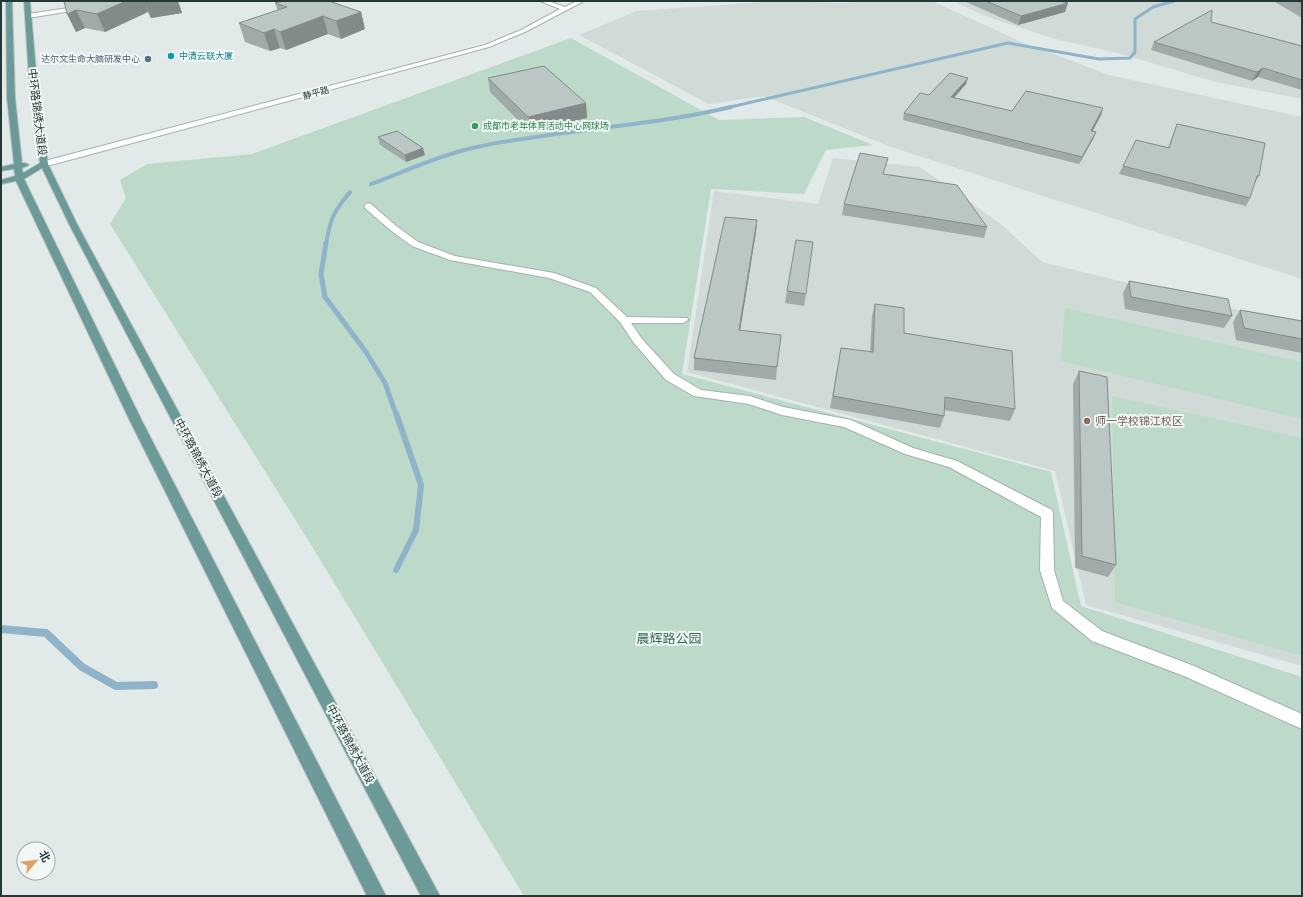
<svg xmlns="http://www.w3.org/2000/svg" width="1303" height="897" viewBox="0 0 1303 897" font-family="Rubik,'Noto Sans SC',sans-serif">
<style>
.built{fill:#d0dad7}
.green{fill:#bdd9ca}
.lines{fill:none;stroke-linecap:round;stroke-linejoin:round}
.stream-far4{stroke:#8fb4c9;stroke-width:3}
.stream-far3{stroke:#8fb4c9;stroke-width:4}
.stream-far2{stroke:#8fb4c9;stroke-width:5}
.stream-far1{stroke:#8fb4c9;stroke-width:6}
.stream{stroke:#8fb4c9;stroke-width:8}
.minor-casing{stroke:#a5b1af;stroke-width:2}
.major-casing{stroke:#bdc4c3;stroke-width:2}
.minor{fill:#fff;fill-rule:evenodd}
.major{fill:#6b9a98;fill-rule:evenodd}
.wall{fill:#a0aba9}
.shaded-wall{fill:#828b89}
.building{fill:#bac7c4;stroke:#828b89}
.culture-dot{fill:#0f9aa8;stroke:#f1f7f5;stroke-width:1.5}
.service-dot{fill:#5c6f8a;stroke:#f1f7f5;stroke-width:1.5}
.leisure-dot{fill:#2e9e5b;stroke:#f1f7f5;stroke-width:1.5}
.education-dot{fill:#8d6e63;stroke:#f1f7f5;stroke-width:1.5}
.labels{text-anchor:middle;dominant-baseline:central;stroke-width:4;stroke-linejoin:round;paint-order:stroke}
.far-culture-label{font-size:9px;fill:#0d838f;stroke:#f1f7f5;text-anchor:start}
.far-service-label{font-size:9px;fill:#4e5e75;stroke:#f1f7f5;text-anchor:end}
.far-street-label{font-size:9px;fill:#243937;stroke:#f1f7f5}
.far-leisure-label{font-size:9px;fill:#27864d;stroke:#f1f7f5;text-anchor:start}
.street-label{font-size:11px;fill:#243937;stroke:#f1f7f5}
.education-label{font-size:11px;fill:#785e54;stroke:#f1f7f5;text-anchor:start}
.near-park-label{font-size:13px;fill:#336b54;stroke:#f1f7f5}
</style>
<rect width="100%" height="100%" fill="#e1eae8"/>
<g class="built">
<polygon points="779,1 842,3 870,1 932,1 1024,43 1109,75 1302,117 1302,279 891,147 764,96 709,104 579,35 637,11"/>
<polygon points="953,1 1302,1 1302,99 1212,81 1118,53 1055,39 985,16"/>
<polygon points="833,158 920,167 1002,225 1042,262 1302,326 1302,666 1086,605 1055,471 687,372 714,191 818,204"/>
</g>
<g class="green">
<polygon points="571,38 719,120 804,117 873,145 826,150 804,194 711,189 682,374 1051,472 1081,606 1302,677 1302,896 524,896 313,548 110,224 126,198 120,180 147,164 252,154"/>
<polygon points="1065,308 1302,362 1302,419 1061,361"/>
<polygon points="1112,396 1302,438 1302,656 1115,602"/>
</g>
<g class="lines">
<polyline class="stream-far4" points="726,108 1008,43 1099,59 1130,58 1135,52 1135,19 1153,7 1174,1"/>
<g class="stream-far3">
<path d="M 371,184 C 406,171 440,155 477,147 C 561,129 647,127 731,107"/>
<path d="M 326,244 C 330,219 334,211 350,192"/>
</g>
<polyline class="stream-far2" points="326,243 321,274 325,297 366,352 385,383 396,414"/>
<polyline class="stream-far1" points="396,413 421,485 416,530 396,570"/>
<polyline class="stream" points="1,629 46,633 82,667 116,686 154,685"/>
<g class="minor-casing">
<g id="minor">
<polygon points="540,1 548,1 565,7 577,1 584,1 525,32 489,47 47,166 44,166 40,164 41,162 485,45 521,30 560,9"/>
<polygon points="82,6 84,7 84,9 28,18 25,16 28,14"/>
<polygon points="368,203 371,204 395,225 418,242 455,256 554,273 596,288 627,317 687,318 688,320 683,323 631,323 642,339 674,374 701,390 750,396 783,407 851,420 913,448 957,461 1052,510 1053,514 1054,570 1063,601 1102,631 1194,666 1302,714 1302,729 1184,676 1092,641 1052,608 1040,570 1041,517 949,467 905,454 844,427 782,415 749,404 694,396 666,380 634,343 620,322 590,292 549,278 450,260 412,246 389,229 365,208 364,206"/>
</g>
</g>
<g class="major-casing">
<polygon id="major" points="6,1 12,1 15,98 22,163 25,163 29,165 22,168 23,173 40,163 30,94 24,1 30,1 38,94 48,164 77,224 440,896 421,896 69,224 42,168 24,179 141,419 386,896 367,896 129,419 16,181 1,184 1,180 15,176 14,169 1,171 1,167 14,164 7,98"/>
</g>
<use href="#minor" class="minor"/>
<use href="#major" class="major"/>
</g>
<g class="wall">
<polygon points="64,1 178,1 182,13 151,18 148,12 105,32 85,28 76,32"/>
<polygon points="964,1 1065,1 1063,2 1065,12 1018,25"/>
<polygon points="1275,1 1302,1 1302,18 1275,2"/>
<polygon points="275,3 361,12 365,29 341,39 328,34 286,50 280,48 270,51 245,42 239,23 278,11"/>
<polygon points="1211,22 1302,46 1302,90 1258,77 1252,81 1151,50 1154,42"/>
<polygon points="488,78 586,103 587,118 529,131 490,92"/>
<polygon points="966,84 954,98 1012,111 1103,108 1101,115 1092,131 1096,132 1093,139 1079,164 903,120 904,113 929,95"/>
<polygon points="1177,124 1259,176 1254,184 1250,198 1246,206 1119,174 1123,166 1168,148"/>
<polygon points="378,137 425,155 406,162 380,145"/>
<polygon points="884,174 987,227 984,238 842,215 844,204"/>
<polygon points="757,220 756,232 740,330 777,367 776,380 694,370 694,358"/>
<polygon points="1129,281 1232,316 1224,328 1125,309 1123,293"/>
<polygon points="787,291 806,294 804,306 785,303"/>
<polygon points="875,304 904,333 1015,409 1010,421 944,410 944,416 940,428 830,408 841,348 870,352 872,316"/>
<polygon points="1240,310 1302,321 1302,353 1236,340 1233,322"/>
<polygon points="1079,371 1116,565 1108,577 1075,568 1073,384"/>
</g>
<g class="shaded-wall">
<polygon points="126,1 144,1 148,12 105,32 97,14"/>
<polygon points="144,1 178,1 182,13 151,18"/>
<polygon points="1068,3 1065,12 1018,25 1021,16"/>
<polygon points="76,10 85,28 76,32 67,14"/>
<polygon points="361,12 365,29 341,39 336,21"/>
<polygon points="323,16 328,34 286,50 280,32"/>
<polygon points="274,29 280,48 270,51 264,33"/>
<polygon points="1263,68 1258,77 1252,81 1257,72"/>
<polygon points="968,78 966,84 949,103 951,97"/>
<polygon points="586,103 587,118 529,131 528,117"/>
<polygon points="1103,108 1101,115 1089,138 1091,131"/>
<polygon points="1096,132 1093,139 1079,164 1082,157"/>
<polygon points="423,148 425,155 406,162 405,155"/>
<polygon points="757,220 756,232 738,343 739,330"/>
</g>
<g class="building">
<polygon points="64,1 126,1 97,14 76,10 67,14"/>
<polygon points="283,1 329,1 361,12 336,21 323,16 280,32 274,29 264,33 239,23 287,7 275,3"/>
<polygon points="986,1 1061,1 1068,3 1021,16"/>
<polygon points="1297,1 1302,1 1302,4"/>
<polygon points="1212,10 1211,22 1302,46 1302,80 1263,68 1257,72 1154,42"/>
<polygon points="544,66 586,103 528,117 488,78"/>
<polygon points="950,73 968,78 951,97 1012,111 1026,91 1103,108 1091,131 1096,132 1082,157 904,113 920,93 929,95"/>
<polygon points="1177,124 1265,143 1259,176 1257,176 1250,198 1123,166 1136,140 1169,148"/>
<polygon points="397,131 423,148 405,155 378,137"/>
<polygon points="860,153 888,158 883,174 957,185 987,227 844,204"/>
<polygon points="725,217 757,220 739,330 781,335 777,367 694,358"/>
<polygon points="796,240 813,242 806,294 787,291"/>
<polygon points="1129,281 1228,299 1232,316 1131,297"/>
<polygon points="875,304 904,308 904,333 1012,351 1015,409 945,397 944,416 833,396 841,348 873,352"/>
<polygon points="1240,310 1302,321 1302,339 1244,328"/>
<polygon points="1079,371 1107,377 1116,565 1082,556"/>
</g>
<circle class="culture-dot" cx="171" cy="56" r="4"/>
<circle class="service-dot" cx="148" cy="59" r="4"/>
<circle class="leisure-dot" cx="475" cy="126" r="4"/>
<circle class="education-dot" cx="1087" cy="421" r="4"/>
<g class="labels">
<g class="far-culture-label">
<text x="179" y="56">中清云联大厦</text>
</g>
<g class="far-service-label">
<text x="140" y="59">达尔文生命大脑研发中心</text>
</g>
<g class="far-street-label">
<text transform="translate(316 93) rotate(-15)">静平路</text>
</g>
<g class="far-leisure-label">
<text x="483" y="126">成都市老年体育活动中心网球场</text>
</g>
<g class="street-label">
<text transform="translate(37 112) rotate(83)">中环路锦绣大道段</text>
<text transform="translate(198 458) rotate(62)">中环路锦绣大道段</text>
<text transform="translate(350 744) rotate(62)">中环路锦绣大道段</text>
</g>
<g class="education-label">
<text x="1095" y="421">师一学校锦江校区</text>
</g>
<g class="near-park-label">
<text x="669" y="638">晨辉路公园</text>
</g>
</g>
<rect width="1303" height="897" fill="none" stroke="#243937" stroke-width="4"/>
<g transform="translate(36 861) rotate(62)"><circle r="19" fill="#f1f7f5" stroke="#9faba9"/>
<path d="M0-3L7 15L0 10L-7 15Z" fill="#e1a068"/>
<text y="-6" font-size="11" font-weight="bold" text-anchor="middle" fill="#243937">北</text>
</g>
</svg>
